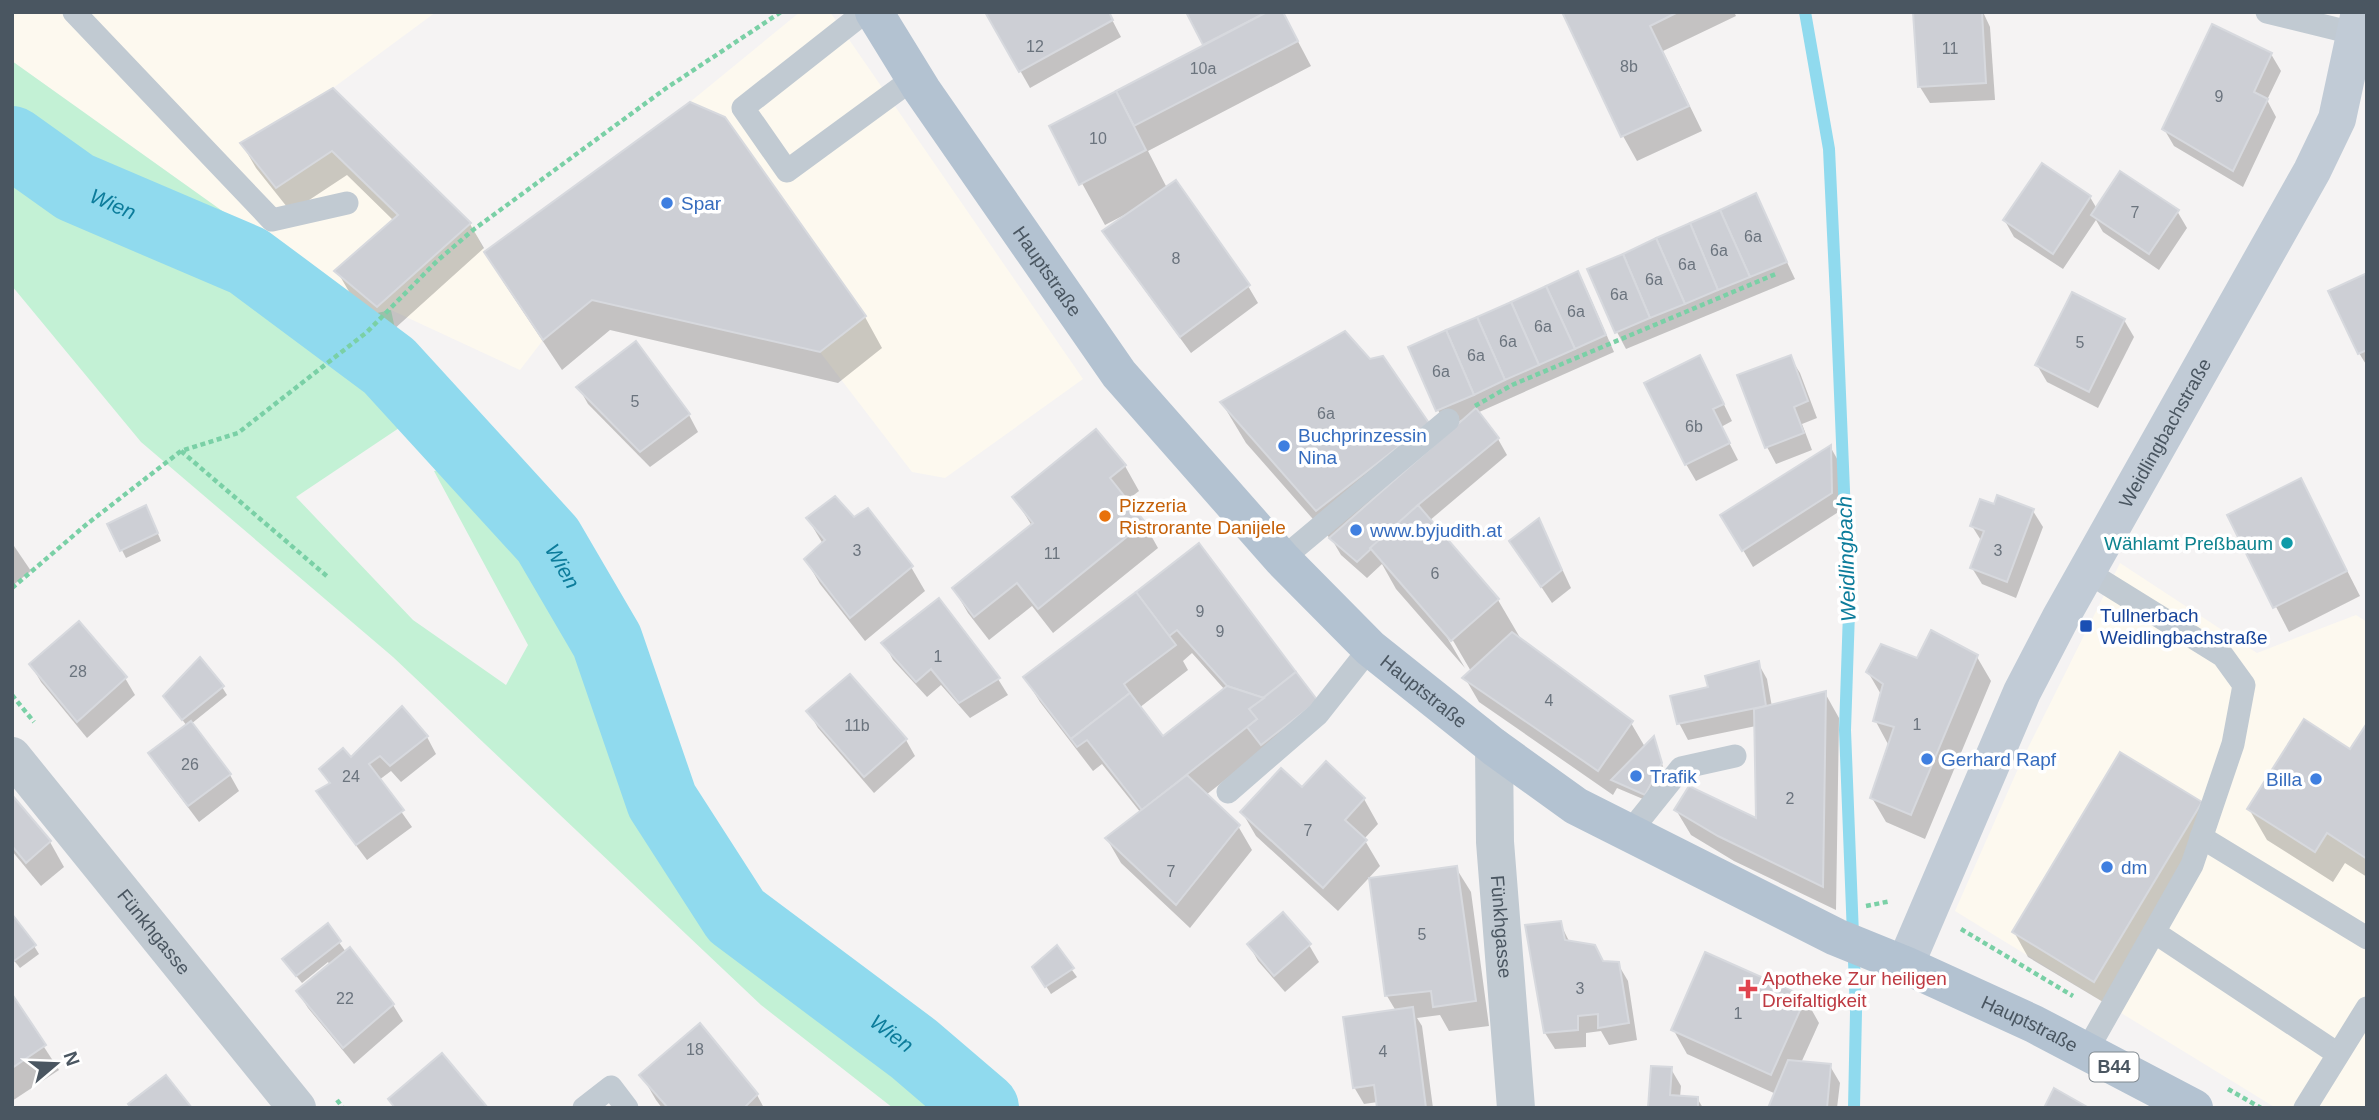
<svg xmlns="http://www.w3.org/2000/svg" width="2379" height="1120" viewBox="0 0 2379 1120" font-family="Helvetica,sans-serif">
<style>
.commercial{fill:#fdf9ef}
.green{fill:#c3f1d5}
.shadow{fill:#0003;fill-rule:evenodd}
.lines{fill:none;stroke-linecap:round;stroke-linejoin:round}
.stream{stroke:#90daee;stroke-width:12}
.river{stroke:#90daee;stroke-width:72}
.building{fill:#cdcfd5;stroke:#d7d9de;stroke-width:2}
.path{stroke:#7ad0a6;stroke-width:4.5;stroke-dasharray:5 3.5;stroke-linecap:butt}
.lane{stroke:#c1cad2;stroke-width:23}
.street{stroke:#c1cad2;stroke-width:38}
.secondary{stroke:#c1cbd6;stroke-width:38}
.primary{stroke:#b3c2d1;stroke-width:38}
.shop-dot{fill:#3f7fe0;stroke:#fff;stroke-width:2.5}
.food-dot{fill:#e8710a;stroke:#fff;stroke-width:2.5}
.culture-dot{fill:#0f9aa8;stroke:#fff;stroke-width:2.5}
.transit-dot{fill:#1a4fb4;stroke:#fff;stroke-width:2.5}
.health-dot{fill:#e0444e;stroke:#fff;stroke-width:2.5}
.labels{text-anchor:middle;dominant-baseline:central;stroke-width:7;stroke-linejoin:round;paint-order:stroke}
.number-label{font-size:16px;fill:#6b747e}
.shield{fill:#fff;stroke:#808990;stroke-width:2}
.shield-label{font-size:18px;font-weight:bold;fill:#4a5661}
.shop-label{font-size:19px;fill:#366cbe;stroke:#fff;text-anchor:start}
.street-label{font-size:19px;fill:#4a5661;stroke:#fff}
.food-label{font-size:19px;fill:#c56008;stroke:#fff;text-anchor:start}
.culture-label{font-size:19px;fill:#0d838f;stroke:#fff;text-anchor:end}
.transit-label{font-size:19px;fill:#164399;stroke:#fff;text-anchor:start}
.health-label{font-size:19px;fill:#be3a42;stroke:#fff;text-anchor:start}
.water-label{font-size:21px;font-style:italic;fill:#0c7c9b;stroke:#fff}
</style>
<rect width="100%" height="100%" fill="#f5f3f3"/>
<g class="commercial">
<polygon points="12,12 436,12 333,88 471,223 484,251 690,102 800,12 830,12 1083,379 945,478 912,472 820,352 689,320 592,300 543,340 520,370 391,310 368,315 12,61"/>
<polygon points="2120,563 2257,653 2356,615 2367,622 2367,1108 2276,1108 1955,911 2021,762"/>
</g>
<polygon class="green" points="12,61 368,315 391,310 414,418 296,497 413,620 506,685 528,645 434,471 457,467 551,560 635,800 731,922 917,1069 962,1108 893,1108 761,1005 393,657 141,442 12,286"/>
<g class="shadow">
<polygon points="987,12 1108,12 1121,37 1030,88"/>
<polygon points="1188,12 1269,12 1293,32 1311,66 1148,151 1167,188 1248,286 1258,303 1191,353 1114,248 1105,231 1127,216 1126,214 1105,225 1051,127 1206,46"/>
<polygon points="1564,12 1734,12 1736,16 1663,51 1702,131 1637,161 1623,136"/>
<polygon points="1915,12 1983,12 1990,27 1995,100 1930,103 1920,87"/>
<polygon points="2271,54 2281,71 2267,100 2276,117 2243,187 2174,146 2164,129"/>
<polygon points="333,90 470,224 484,248 392,331 351,295 337,271 394,221 347,175 291,212 256,168 242,144"/>
<polygon points="724,119 865,317 882,348 838,383 610,330 562,370 504,283 486,252"/>
<polygon points="1755,195 1795,279 1626,349 1617,332"/>
<polygon points="2090,197 2097,209 2177,211 2187,228 2159,270 2103,232 2096,220 2063,269 2014,237 2005,221"/>
<polygon points="1578,273 1587,290 1614,352 1477,413 1498,439 1507,455 1429,521 1498,600 1522,641 1631,723 1645,747 1653,739 1665,772 1650,802 1617,788 1613,795 1479,702 1465,678 1472,673 1448,632 1445,634 1465,668 1396,589 1382,564 1367,578 1341,555 1334,543 1246,443 1222,403 1439,443 1466,418 1447,427 1438,410"/>
<polygon points="2367,275 2367,366 2359,353"/>
<polygon points="2124,320 2134,337 2098,408 2047,382 2037,365"/>
<polygon points="636,344 689,415 698,432 650,467 588,404 579,388"/>
<polygon points="1790,357 1800,373 1817,418 1802,424 1812,450 1776,464 1767,447"/>
<polygon points="1709,374 1732,421 1721,427 1738,460 1696,481 1686,464"/>
<polygon points="1096,431 1125,466 1139,491 1126,501 1144,523 1158,548 1053,633 1032,606 989,640 968,613 954,589 1032,526 1014,497"/>
<polygon points="1831,448 1840,464 1840,511 1753,567 1723,516"/>
<polygon points="2301,480 2360,596 2289,632 2229,516"/>
<polygon points="1995,506 2033,511 2043,527 2016,598 1982,584 1972,568 1982,542 1972,526"/>
<polygon points="150,515 161,541 126,558 109,525"/>
<polygon points="808,519 854,519 911,567 925,591 865,641 820,584 806,560 823,544"/>
<polygon points="1539,520 1571,588 1552,603 1511,541"/>
<polygon points="12,543 31,571 12,586"/>
<path d="M 1199,546 L 1316,702 L 1263,750 L 1206,795 L 1238,826 L 1252,850 L 1190,928 L 1121,863 L 1107,839 L 1141,813 L 1102,764 L 1093,771 L 1040,702 L 1025,678 ZM 1192,653 L 1225,690 L 1162,738 L 1139,708 L 1188,670 L 1183,661 Z"/>
<polygon points="79,623 125,678 135,695 87,738 41,682 31,665"/>
<polygon points="884,643 998,679 1008,695 970,718 941,685 927,697 893,660"/>
<polygon points="1977,657 1991,681 1925,839 1886,822 1872,798 1889,746 1875,720 1882,696 1868,672 1918,660"/>
<polygon points="1758,663 1767,679 1772,707 1825,693 1839,718 1836,910 1734,861 1691,835 1676,810 1757,821 1756,726 1688,740 1679,723 1710,688"/>
<polygon points="222,687 227,695 191,724 230,775 239,791 199,822 160,770 150,754 187,726 165,697"/>
<polygon points="402,708 427,737 436,754 401,782 391,771 379,780 412,827 367,860 328,808 319,792 330,785 321,769 351,760"/>
<polygon points="809,712 906,740 915,756 874,793 818,728"/>
<polygon points="2367,726 2367,877 2345,863 2333,882 2267,840 2249,809 2351,751"/>
<polygon points="1326,764 1364,799 1378,824 1364,839 1380,866 1338,911 1256,836 1242,812 1302,790"/>
<polygon points="12,797 50,842 64,867 41,886 12,851"/>
<polygon points="2201,803 2215,828 2108,1005 2028,957 2014,932"/>
<polygon points="1456,868 1471,892 1489,1026 1449,1031 1440,1015 1417,1018 1422,1026 1433,1108 1379,1108 1378,1102 1364,1104 1354,1087 1396,1011 1387,996 1371,880"/>
<polygon points="1283,914 1309,945 1319,962 1285,992 1258,961 1249,945"/>
<polygon points="1560,923 1570,943 1603,963 1618,964 1628,981 1637,1040 1609,1045 1601,1031 1586,1033 1586,1047 1555,1049 1545,1033"/>
<polygon points="327,926 346,952 393,1005 403,1021 354,1064 308,1008 298,992 330,965 328,962 302,983 289,967"/>
<polygon points="34,946 39,954 20,968 12,958"/>
<polygon points="1056,948 1077,977 1051,994 1039,975"/>
<polygon points="12,998 59,1070 12,1101"/>
<polygon points="1805,998 1819,1023 1801,1063 1830,1066 1840,1083 1837,1108 1770,1108 1776,1094 1687,1054 1673,1029"/>
<polygon points="699,1026 757,1095 764,1108 662,1108 656,1100 642,1076"/>
<polygon points="1671,1069 1681,1086 1680,1097 1697,1098 1703,1108 1650,1108"/>
</g>
<g class="lines">
<polyline class="stream" points="1805,12 1829,149 1836,297 1849,612 1845,730 1856,1012 1854,1108"/>
<path class="river" id="s1" d="M 12,142 L 75,187 L 248,261 L 389,366 L 548,540 L 607,641 L 662,801 L 736,916 L 914,1049 L 983,1108"/>
</g>
<g class="building">
<polygon points="985,12 1109,12 1113,20 1019,72"/>
<polygon points="1186,12 1267,12 1203,45"/>
<polygon points="1267,12 1283,12 1298,41 1134,126 1116,91"/>
<polygon points="1562,12 1678,12 1650,26 1689,106 1621,137"/>
<polygon points="1913,12 1982,12 1986,83 1918,87"/>
<polygon points="2212,24 2272,53 2254,92 2268,99 2233,171 2162,129"/>
<polygon points="333,88 471,223 377,307 334,271 398,215 332,151 276,188 240,143"/>
<polygon points="1116,91 1146,150 1079,185 1049,126"/>
<polygon points="690,102 725,117 866,316 820,352 592,300 543,340 484,252"/>
<polygon points="2042,163 2091,196 2053,254 2003,220"/>
<polygon points="2120,171 2179,210 2149,254 2091,215"/>
<polygon points="1176,180 1250,285 1180,337 1102,231"/>
<polygon points="1756,193 1787,262 1750,277 1720,210"/>
<polygon points="1720,210 1750,277 1718,290 1690,223"/>
<polygon points="1690,223 1718,290 1685,304 1656,238"/>
<polygon points="1656,238 1685,304 1650,318 1623,254"/>
<polygon points="1623,254 1650,318 1615,333 1587,269"/>
<polygon points="1578,271 1606,335 1575,349 1546,286"/>
<polygon points="2367,273 2367,350 2358,354 2328,291"/>
<polygon points="1546,286 1575,349 1539,365 1511,302"/>
<polygon points="2072,292 2125,319 2089,392 2035,365"/>
<polygon points="1511,302 1539,365 1505,380 1477,317"/>
<polygon points="1477,317 1505,380 1474,395 1446,330"/>
<polygon points="1446,330 1474,395 1436,411 1408,347"/>
<polygon points="1345,331 1370,359 1383,356 1429,423 1316,511 1220,402"/>
<polygon points="636,341 690,414 640,452 576,387"/>
<polygon points="1700,355 1724,404 1713,409 1730,443 1685,465 1644,383"/>
<polygon points="1791,355 1808,401 1794,407 1804,433 1765,448 1737,375"/>
<polygon points="1476,408 1499,438 1418,505 1357,562 1329,538"/>
<polygon points="1096,429 1126,465 1110,478 1145,522 1038,609 1017,583 974,617 952,588 1033,523 1012,497"/>
<polygon points="1831,445 1832,493 1742,551 1720,515"/>
<polygon points="2301,478 2347,571 2273,608 2227,515"/>
<polygon points="1997,495 2034,509 2007,582 1970,568 1984,531 1970,526 1980,499 1994,504"/>
<polygon points="835,496 854,517 868,508 913,566 850,618 804,559 825,540 806,518"/>
<polygon points="146,505 158,533 120,551 107,524"/>
<polygon points="1418,505 1499,599 1451,641 1370,548"/>
<polygon points="1539,518 1562,570 1541,587 1509,541"/>
<polygon points="1199,543 1296,672 1264,698 1227,686 1177,630 1169,636 1136,592"/>
<polygon points="1136,592 1176,645 1124,684 1130,693 1071,739 1023,677"/>
<polygon points="939,598 1000,678 959,703 931,669 916,682 881,643"/>
<polygon points="79,621 127,677 77,722 29,664"/>
<polygon points="1931,630 1978,655 1911,815 1870,798 1894,727 1873,721 1883,684 1866,672 1881,644 1917,658"/>
<polygon points="1512,632 1633,721 1598,771 1462,678"/>
<polygon points="200,657 224,686 182,720 163,696"/>
<polygon points="1759,661 1766,706 1677,724 1670,696 1708,687 1705,676"/>
<polygon points="1296,672 1318,701 1261,745 1247,727 1257,719 1249,709"/>
<polygon points="850,674 907,739 864,777 806,711"/>
<polygon points="1227,686 1264,698 1249,709 1257,719 1142,810 1087,740 1077,747 1071,739 1130,693 1163,736"/>
<polygon points="1826,691 1823,887 1718,836 1674,810 1689,786 1756,818 1754,709"/>
<polygon points="402,706 428,736 390,766 380,756 369,764 404,810 356,845 316,791 330,783 319,769 343,748 351,757"/>
<polygon points="2304,719 2350,749 2367,723 2367,859 2327,833 2315,852 2247,809"/>
<polygon points="191,721 231,774 188,806 148,753"/>
<polygon points="1654,736 1662,763 1645,795 1611,780"/>
<polygon points="2120,752 2202,802 2094,982 2012,932"/>
<polygon points="1326,761 1365,798 1345,820 1367,840 1323,888 1240,812 1281,768 1302,787"/>
<polygon points="1187,775 1240,825 1176,905 1105,838"/>
<polygon points="12,795 51,841 26,863 12,846"/>
<polygon points="1457,866 1476,1001 1433,1007 1431,991 1385,996 1369,878"/>
<polygon points="1283,912 1311,944 1274,976 1247,944"/>
<polygon points="12,914 36,945 14,961 12,959"/>
<polygon points="1561,921 1565,940 1595,945 1603,961 1619,962 1629,1023 1598,1028 1598,1014 1578,1016 1578,1030 1544,1033 1525,925"/>
<polygon points="328,923 341,941 296,976 282,959"/>
<polygon points="1057,945 1074,968 1045,987 1032,967"/>
<polygon points="350,947 394,1004 343,1048 296,991"/>
<polygon points="1705,952 1806,997 1771,1075 1671,1030"/>
<polygon points="12,994 46,1045 12,1068"/>
<polygon points="1413,1007 1426,1108 1377,1108 1374,1085 1353,1088 1343,1017"/>
<polygon points="700,1023 758,1094 744,1108 668,1108 639,1075"/>
<polygon points="442,1053 488,1108 395,1108 388,1099"/>
<polygon points="1788,1060 1831,1064 1827,1108 1768,1108"/>
<polygon points="1651,1066 1672,1067 1670,1095 1698,1097 1698,1108 1648,1108"/>
<polygon points="166,1075 192,1108 131,1108 128,1104"/>
<polygon points="2054,1088 2089,1108 2044,1108"/>
</g>
<g class="lines">
<g class="path">
<polyline points="1475,406 1512,385 1778,273"/>
<polyline points="181,451 329,578"/>
<polyline points="12,588 87,524 181,451 238,433 367,332 437,261 473,230 665,89 781,12"/>
<polyline points="12,695 34,722"/>
<polyline points="1866,906 1891,901"/>
<polyline points="1961,929 2073,996"/>
<polyline points="2228,1089 2261,1108"/>
<polyline points="337,1100 343,1108"/>
</g>
<g class="lane">
<polyline points="74,12 272,220 347,203"/>
<polyline points="865,12 743,108 787,171 914,78"/>
<polyline points="2267,12 2357,34"/>
<polyline points="1282,559 1448,420"/>
<polyline points="1228,792 1318,714 1370,648"/>
<polyline points="1629,833 1681,768 1735,756"/>
<polyline points="2201,837 2367,938"/>
<polyline points="2154,932 2338,1054"/>
<polyline points="2086,1052 2192,865 2233,744 2244,685 2223,656 2086,571"/>
<polyline points="584,1108 611,1087 627,1108"/>
<polyline points="2305,1108 2367,1008"/>
</g>
<g class="street">
<path id="s2" d="M 1494,747 L 1495,842 L 1516,1108"/>
<path id="s3" d="M 12,756 L 297,1108"/>
</g>
<path class="secondary" id="s4" d="M 1905,965 L 2022,692 L 2061,617 L 2312,171 L 2337,119 L 2360,12"/>
<path class="primary" id="s5" d="M 874,12 L 922,90 L 1119,374 L 1282,559 L 1370,648 L 1494,747 L 1576,806 L 1836,937 L 1905,965 L 2034,1024 L 2194,1108"/>
</g>
<g class="shop-dot">
<circle cx="667" cy="203" r="7"/>
<circle cx="1284" cy="446" r="7"/>
<circle cx="1356" cy="530" r="7"/>
<circle cx="1927" cy="759" r="7"/>
<circle cx="1636" cy="776" r="7"/>
<circle cx="2316" cy="779" r="7"/>
<circle cx="2107" cy="867" r="7"/>
</g>
<circle class="food-dot" cx="1105" cy="516" r="7"/>
<circle class="culture-dot" cx="2287" cy="543" r="7"/>
<rect class="transit-dot" x="2079" y="619" width="14" height="14" rx="3.5"/>
<path class="health-dot" d="M1744.5 978.5h7v7h7v7h-7v7h-7v-7h-7v-7h7z"/>
<g class="labels">
<g class="number-label">
<text x="1035" y="46">12</text>
<text x="1950" y="48">11</text>
<text x="1629" y="66">8b</text>
<text x="1203" y="68">10a</text>
<text x="2219" y="96">9</text>
<text x="1098" y="138">10</text>
<text x="2135" y="212">7</text>
<text x="1753" y="236">6a</text>
<text x="1719" y="250">6a</text>
<text x="1176" y="258">8</text>
<text x="1687" y="264">6a</text>
<text x="1654" y="279">6a</text>
<text x="1619" y="294">6a</text>
<text x="1576" y="311">6a</text>
<text x="1543" y="326">6a</text>
<text x="1508" y="341">6a</text>
<text x="2080" y="342">5</text>
<text x="1476" y="355">6a</text>
<text x="1441" y="371">6a</text>
<text x="635" y="401">5</text>
<text x="1326" y="413">6a</text>
<text x="1694" y="426">6b</text>
<text x="857" y="550">3</text>
<text x="1998" y="550">3</text>
<text x="1052" y="553">11</text>
<text x="1435" y="573">6</text>
<text x="1200" y="611">9</text>
<text x="1220" y="631">9</text>
<text x="938" y="656">1</text>
<text x="78" y="671">28</text>
<text x="1549" y="700">4</text>
<text x="1917" y="724">1</text>
<text x="857" y="725">11b</text>
<text x="190" y="764">26</text>
<text x="351" y="776">24</text>
<text x="1790" y="798">2</text>
<text x="1308" y="830">7</text>
<text x="1171" y="871">7</text>
<text x="1422" y="934">5</text>
<text x="1580" y="988">3</text>
<text x="345" y="998">22</text>
<text x="1738" y="1013">1</text>
<text x="695" y="1049">18</text>
<text x="1383" y="1051">4</text>
</g>
<rect class="shield" x="2089.5" y="1052.5" width="49" height="29" rx="5"/>
<g class="shield-label">
<text x="2114" y="1067">B44</text>
</g>
<g class="shop-label">
<text x="681" y="203">Spar</text>
<text x="1298" y="435">Buchprinzessin<tspan x="1298" dy="22">Nina</tspan></text>
<text x="1370" y="530">www.byjudith.at</text>
<text x="1941" y="759">Gerhard Rapf</text>
<text x="1650" y="776">Trafik</text>
<text x="2302" y="779" text-anchor="end">Billa</text>
<text x="2121" y="867">dm</text>
</g>
<g class="street-label">
<text stroke="none"><textPath href="#s5" startOffset="312">Hauptstraße</textPath></text>
<text stroke="none"><textPath href="#s4" startOffset="593">Weidlingbachstraße</textPath></text>
<text stroke="none"><textPath href="#s5" startOffset="878">Hauptstraße</textPath></text>
<text stroke="none"><textPath href="#s2" startOffset="180">Fünkhgasse</textPath></text>
<text stroke="none"><textPath href="#s3" startOffset="226">Fünkhgasse</textPath></text>
<text stroke="none"><textPath href="#s5" startOffset="1572">Hauptstraße</textPath></text>
</g>
<g class="food-label">
<text x="1119" y="505">Pizzeria<tspan x="1119" dy="22">Ristrorante Danijele</tspan></text>
</g>
<g class="culture-label">
<text x="2273" y="543">Wählamt Preßbaum</text>
</g>
<g class="transit-label">
<text x="2100" y="615">Tullnerbach<tspan x="2100" dy="22">Weidlingbachstraße</tspan></text>
</g>
<g class="health-label">
<text x="1762" y="978">Apotheke Zur heiligen<tspan x="1762" dy="22">Dreifaltigkeit</tspan></text>
</g>
<g class="water-label">
<text stroke="none"><textPath href="#s1" startOffset="119">Wien</textPath></text>
<text transform="translate(1846 559) rotate(-92)">Weidlingbach</text>
<text stroke="none"><textPath href="#s1" startOffset="707">Wien</textPath></text>
<text stroke="none"><textPath href="#s1" startOffset="1295">Wien</textPath></text>
</g>
</g>
<rect width="2379" height="1120" fill="none" stroke="#4a5661" stroke-width="28"/>
<g transform="translate(56 1064) rotate(71)" stroke="#ffffff" stroke-width="5" paint-order="stroke">
<path d="M0-5L12 26L0 18L-12 26Z" fill="#4a5661"/>
<text y="-10" font-size="19" font-weight="bold" text-anchor="middle" fill="#4a5661">N</text>
</g>
</svg>
